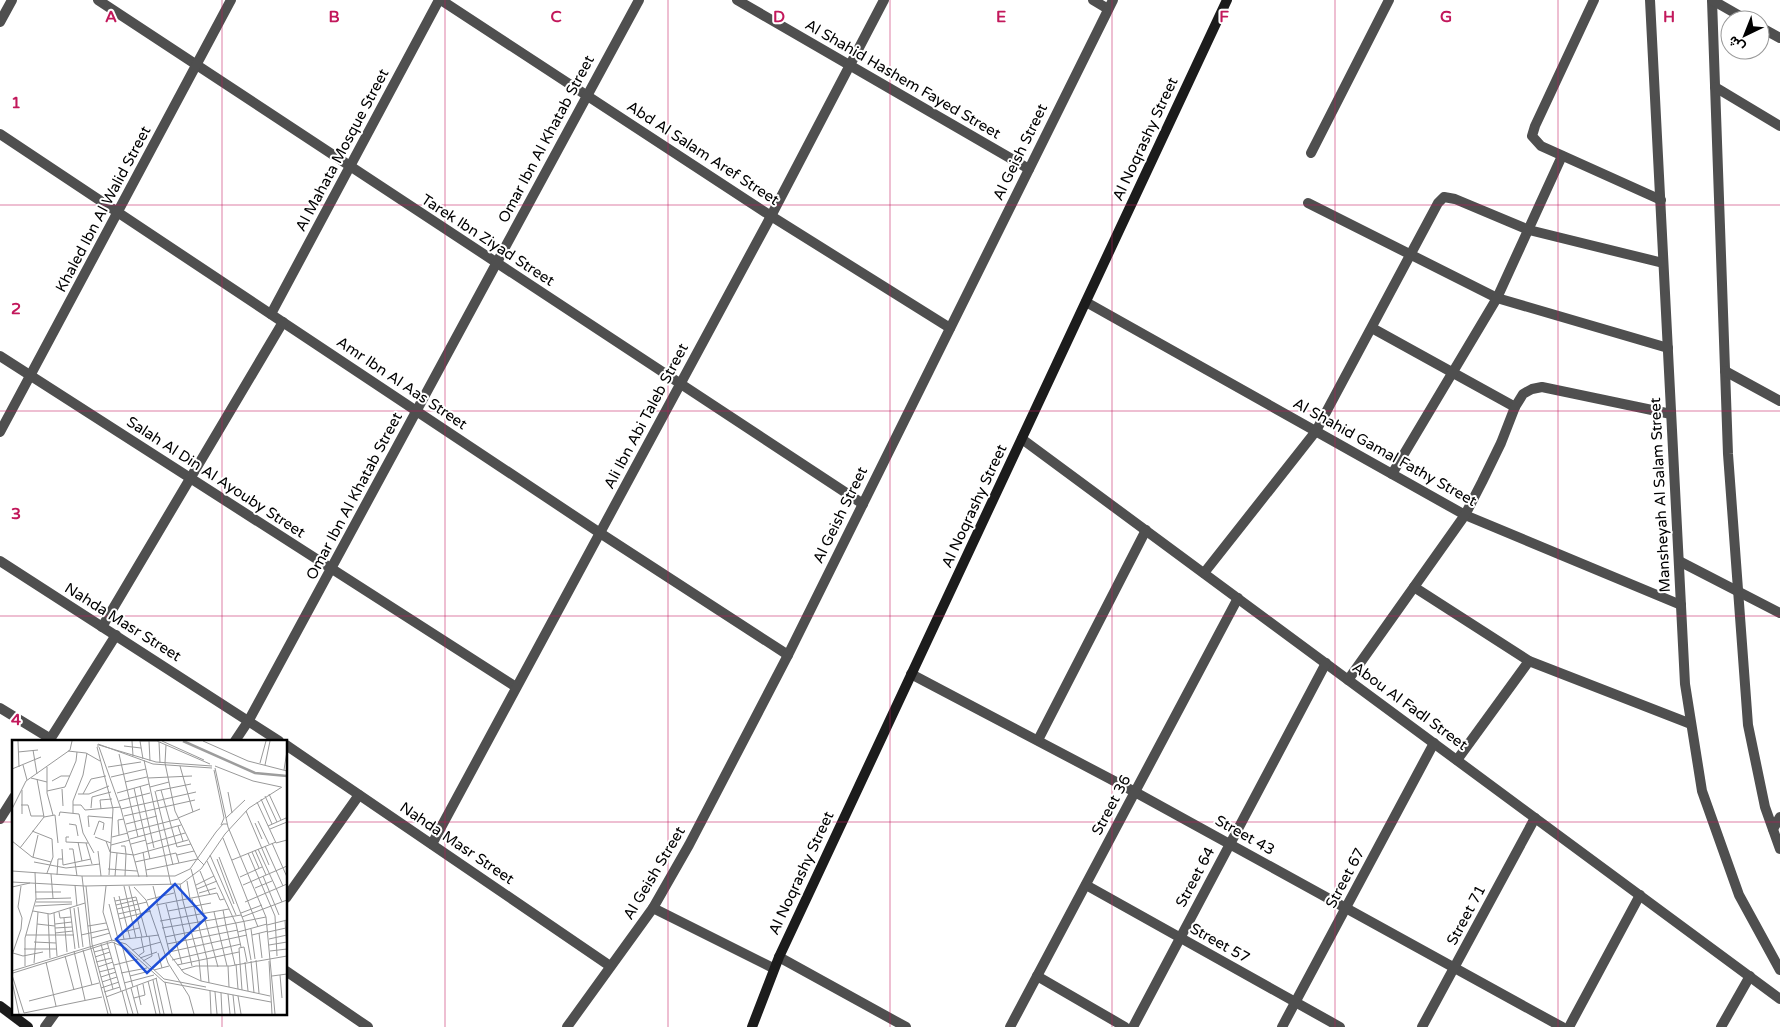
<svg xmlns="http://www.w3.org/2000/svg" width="1780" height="1027" viewBox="0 0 1780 1027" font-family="'Varela Round',Vazirmatn,sans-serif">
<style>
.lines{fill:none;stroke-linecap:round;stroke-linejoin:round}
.street{stroke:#4f4f4f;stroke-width:10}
.secondary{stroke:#1c1c1c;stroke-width:10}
.grid{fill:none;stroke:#c2185b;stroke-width:1;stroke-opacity:0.55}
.labels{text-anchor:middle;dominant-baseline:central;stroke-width:4;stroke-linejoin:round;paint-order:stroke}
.street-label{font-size:15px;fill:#000;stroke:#fff}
.inset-river{fill:none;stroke:#9d9d9d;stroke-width:2.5}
.inset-road{fill:none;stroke:#999;stroke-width:1}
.view{fill:#1d4ed8;fill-opacity:0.15;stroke:#1d4ed8;stroke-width:2.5}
.inset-edge{fill:none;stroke:#000;stroke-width:2.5}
.grid-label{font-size:16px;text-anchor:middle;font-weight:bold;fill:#c2185b;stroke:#fff;stroke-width:4;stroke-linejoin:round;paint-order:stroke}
</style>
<rect width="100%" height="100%" fill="#fff"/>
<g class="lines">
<g class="street">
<polyline points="98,0 863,504"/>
<polyline points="441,0 771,216 950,328"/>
<polyline points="737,0 1029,169"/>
<polyline points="1093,0 1108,9"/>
<polyline points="1594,0 1535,126 1532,136 1541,146 1661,200"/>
<polyline points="1650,0 1685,684 1702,791 1739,895 1780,970"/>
<polyline points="1712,0 1728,454 1748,725 1765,807 1780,849"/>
<polyline points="1712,0 1747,20"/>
<polyline points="0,22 12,0"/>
<polyline points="1760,27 1780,38"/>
<polyline points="1715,87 1780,126"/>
<polyline points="0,134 600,533 788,655"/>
<polyline points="1311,153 1389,0"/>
<polyline points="1308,203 1497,298 1668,348"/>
<polyline points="1086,302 1465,515 1681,605"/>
<polyline points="271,314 439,0"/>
<polyline points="1372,328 1515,407"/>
<polyline points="0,356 516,687"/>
<polyline points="1725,371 1780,401"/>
<polyline points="0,432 231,0"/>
<polyline points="1022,439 1780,999"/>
<polyline points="1392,474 1497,298 1562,156"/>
<polyline points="0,561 279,741"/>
<polyline points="1679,561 1780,613"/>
<polyline points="1204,573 1316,431 1438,203 1444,197 1455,199 1529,230 1663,263"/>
<polyline points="1414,587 1529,661 1691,724"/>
<polyline points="102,627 283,322"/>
<polyline points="911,674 1135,792 1562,1027"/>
<polyline points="1348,680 1465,515 1482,482 1501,443 1515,407 1523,394 1532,389 1542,387 1671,414"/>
<polyline points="0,708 51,739"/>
<polyline points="1038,740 1146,530"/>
<polyline points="49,741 116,635"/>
<polyline points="235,741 249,720 639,0"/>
<polyline points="286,745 610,966"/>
<polyline points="1457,760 1529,661"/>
<polyline points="0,819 14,797"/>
<polyline points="1773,829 1780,817"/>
<polyline points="432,844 771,216 884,0"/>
<polyline points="1086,885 1340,1027"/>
<polyline points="286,898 359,795"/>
<polyline points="653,908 773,968"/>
<polyline points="779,957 906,1027"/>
<polyline points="286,971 368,1027"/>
<polyline points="1037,976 1125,1027"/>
<polyline points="45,1027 55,1013"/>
<polyline points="567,1027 653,908 689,845 788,655 1113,0"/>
<polyline points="1010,1027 1238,598"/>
<polyline points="1133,1027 1326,663"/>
<polyline points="1282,1027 1434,743"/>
<polyline points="1422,1027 1535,818"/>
<polyline points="1569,1027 1640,895"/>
<polyline points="1721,1027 1750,976"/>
</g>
<g class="secondary">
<polyline points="0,1006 28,1027"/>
<polyline points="752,1027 779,957 1227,0"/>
</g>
</g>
<path class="grid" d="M 222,0 L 222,741M 445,0 L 445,1027M 668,0 L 668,1027M 890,0 L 890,1027M 1112,0 L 1112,1027M 1335,0 L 1335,1027M 1558,0 L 1558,1027M 0,205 L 1780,205M 0,411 L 1780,411M 0,616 L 1780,616M 0,822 L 14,822M 286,822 L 1780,822M 222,1013 L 222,1027"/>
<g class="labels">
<g class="street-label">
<text transform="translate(903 79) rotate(30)">Al Shahid Hashem Fayed Street</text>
<text transform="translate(546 139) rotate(-62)">Omar Ibn Al Khatab Street</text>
<text transform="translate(1145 139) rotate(-65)">Al Noqrashy Street</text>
<text transform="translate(342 150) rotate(-62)">Al Mahata Mosque Street</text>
<text transform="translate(1020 152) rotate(-64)">Al Geish Street</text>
<text transform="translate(703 153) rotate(33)">Abd Al Salam Aref Street</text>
<text transform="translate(103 209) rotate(-62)">Khaled Ibn Al Walid Street</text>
<text transform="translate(488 240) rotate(33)">Tarek Ibn Ziyad Street</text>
<text transform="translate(402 383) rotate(34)">Amr Ibn Al Aas Street</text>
<text transform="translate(646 416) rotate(-62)">Ali Ibn Abi Taleb Street</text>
<text transform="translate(1385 452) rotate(29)">Al Shahid Gamal Fathy Street</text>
<text transform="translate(216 477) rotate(33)">Salah Al Din Al Ayouby Street</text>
<text transform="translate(1660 495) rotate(-93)">Mansheyah Al Salam Street</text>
<text transform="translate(354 496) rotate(-62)">Omar Ibn Al Khatab Street</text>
<text transform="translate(974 506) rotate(-65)">Al Noqrashy Street</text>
<text transform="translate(840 515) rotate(-64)">Al Geish Street</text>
<text transform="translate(123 622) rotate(32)">Nahda Masr Street</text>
<text transform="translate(1410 706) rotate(36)">Abou Al Fadl Street</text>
<text transform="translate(1111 805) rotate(-62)">Street 36</text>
<text transform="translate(1245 835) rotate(29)">Street 43</text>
<text transform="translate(457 843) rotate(34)">Nahda Masr Street</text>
<text transform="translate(654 873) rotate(-59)">Al Geish Street</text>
<text transform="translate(801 873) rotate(-65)">Al Noqrashy Street</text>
<text transform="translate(1195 877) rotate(-62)">Street 64</text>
<text transform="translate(1345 878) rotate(-62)">Street 67</text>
<text transform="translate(1466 915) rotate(-62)">Street 71</text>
<text transform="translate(1220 943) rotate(29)">Street 57</text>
</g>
</g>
<g transform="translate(12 740)">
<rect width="275" height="275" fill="#fff"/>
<path class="inset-river" d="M 171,1 L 243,33 L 275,36"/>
<path class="inset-road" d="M 6,1 L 7,27M 120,1 L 121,16M 128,1 L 131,19M 128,1 L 145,1M 137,1 L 138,21M 145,1 L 198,24M 150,1 L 192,20M 191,1 L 236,21 L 275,31M 147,2 L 148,23M 87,5 L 144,22 L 200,26M 154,5 L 153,23 L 163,71 L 186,119M 112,6 L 129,8M 85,7 L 101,69 L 97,135M 86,7 L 86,4 L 141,24 L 200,28M 87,7 L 109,69 L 127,137M 21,10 L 25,34M 56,11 L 74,13 L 88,21M 6,12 L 26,10M 107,14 L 126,97M 132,20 L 159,145M 248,23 L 254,1M 11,25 L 15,40M 253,25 L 258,1M 168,26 L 181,72M 203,26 L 241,41 L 269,47M 35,27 L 35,53 L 41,75M 96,27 L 129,22M 203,28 L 216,87 L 254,177 L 263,274M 0,29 L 29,17M 202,30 L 212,78 L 209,85M 272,30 L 275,11M 99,37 L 134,29M 19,38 L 35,42M 136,38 L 180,36M 40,41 L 49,36 L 58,36M 113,42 L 135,37M 128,46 L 142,108M 138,47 L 157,42M 122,48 L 138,119M 50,49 L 51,66M 10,50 L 10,74M 149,50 L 165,107 L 179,104M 35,51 L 53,47 L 64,21 L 65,12M 143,51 L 161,125M 144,51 L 179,44M 216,52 L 220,73M 105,53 L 137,44M 66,54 L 77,54 L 97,46M 71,54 L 79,39 L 94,36M 257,54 L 269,80M 253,56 L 265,82M 249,59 L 260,84M 107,61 L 138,53M 245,62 L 264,103 L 275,100M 9,65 L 16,65 L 19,76 L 32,76M 61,65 L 69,65 L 73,70 L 109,67M 79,68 L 80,57 L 99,52M 0,69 L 14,41 L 58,10 L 60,1M 89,69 L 88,60 L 100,59M 109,69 L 184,52M 234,71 L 257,125M 61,73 L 61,61 L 71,35 L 75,13M 47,76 L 48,72 L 67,74 L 71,93 L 82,113M 112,76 L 183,60M 32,77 L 43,75 L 46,103M 166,78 L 188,69M 214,78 L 233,60M 246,81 L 257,104M 243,83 L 250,99M 57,84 L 64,85 L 66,96M 114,84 L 145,76M 166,86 L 171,101M 256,86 L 274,78M 77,87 L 76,76 L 101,78M 258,89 L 275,82M 20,91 L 40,99 L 41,117 L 35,133M 116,92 L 166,79M 82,95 L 87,81 L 92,83 L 91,90M 107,95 L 106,80 L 112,79M 57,97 L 54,97 L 54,102 L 76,103M 83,97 L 99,103M 100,97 L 116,93M 211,98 L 246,187M 118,99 L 169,85M 0,101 L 20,117 L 39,122M 94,101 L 98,112 L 122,115 L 176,100M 66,102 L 70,121M 74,103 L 80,124M 260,103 L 275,137M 119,104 L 134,100M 135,104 L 173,93M 99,105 L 118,100M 109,106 L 113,106 L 114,114 L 113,136M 253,106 L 271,146M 8,108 L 32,77 L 25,39M 50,109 L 51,125M 57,109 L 61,109 L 65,136M 246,109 L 264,148M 243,110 L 254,135M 86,111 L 89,136M 131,112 L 135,137M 240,112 L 247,128M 236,113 L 263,176 L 265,216M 165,115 L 182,111M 198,115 L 224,175M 21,117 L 26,95M 207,117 L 232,182M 205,119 L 222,164M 220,120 L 264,102M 195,121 L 224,184 L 229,207M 22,122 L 54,128 L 88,124M 123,122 L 164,113 L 167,123M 51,125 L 79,119M 96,129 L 125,131M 179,129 L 206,227M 134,130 L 186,119 L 192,125M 0,131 L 70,136 L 163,136 L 178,129 L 204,92 L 211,84 L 215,84M 188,131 L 198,155M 39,134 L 41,158M 45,135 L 46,119 L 51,119M 70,136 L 78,205 L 96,274M 103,136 L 105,113M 251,136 L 267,175M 228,137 L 250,127M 175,141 L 178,159M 0,142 L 73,146 L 169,144 L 189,129 L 213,94 L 237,68 L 270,47M 168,144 L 171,161M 63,145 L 65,166M 161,145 L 180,226M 184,145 L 202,136M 231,145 L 275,126M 74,146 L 80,204 L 99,274M 94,146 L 91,172 L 100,201M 112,146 L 124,198M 117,146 L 130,197M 141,146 L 158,215 L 172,233 L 189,241 L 258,256M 0,147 L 18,143M 122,147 L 134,160 L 156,223 L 177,256 L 182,274M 243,148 L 260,141M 264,148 L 270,162M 185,149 L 205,141M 23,152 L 49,152M 187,153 L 204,148M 107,156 L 118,198M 102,157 L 112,199M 24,159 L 59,158M 180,159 L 195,219 L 197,243M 135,160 L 162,153M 103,161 L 124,157 L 135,197M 171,161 L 175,176M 24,162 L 60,162M 233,162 L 275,144M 97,164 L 106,199M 154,164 L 170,224M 104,165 L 125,160M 144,165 L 205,153 L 208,160 L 212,159M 23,166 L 60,164M 66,167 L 71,207M 58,168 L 63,209M 62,168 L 67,208M 105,169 L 135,162M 211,170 L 214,186M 21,171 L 38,174 L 73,163M 156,171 L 199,163M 47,172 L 48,178 L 59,177M 202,172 L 215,226M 42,173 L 45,216M 229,173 L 250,165M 36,174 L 38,218M 106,174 L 128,169M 175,176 L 187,220 L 189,241M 230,177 L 275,160M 52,178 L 55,212M 107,179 L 139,171M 148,181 L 217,169M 273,181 L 275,209M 232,182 L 239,220M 25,184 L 43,186M 43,184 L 60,182M 255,185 L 275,180M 76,186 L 94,183M 214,186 L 223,225M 43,188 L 60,187M 150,188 L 229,175M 239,189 L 243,219M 111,192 L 127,188M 226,192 L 255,184M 256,192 L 274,188M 43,193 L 61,191M 247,193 L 250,218M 14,195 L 62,195M 69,195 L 96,189M 240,195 L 256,191M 153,197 L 254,177M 80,198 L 98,193M 257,199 L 275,195M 106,200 L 147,195M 22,202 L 44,203M 95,202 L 109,251M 102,202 L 114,249M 89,204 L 101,249M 155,204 L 226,190M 110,205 L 121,247M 257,205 L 275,202M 12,209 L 44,209M 71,210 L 80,245M 120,210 L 149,202M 62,211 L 73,260M 258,211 L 275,209M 82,212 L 97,208M 157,212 L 235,195M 1,213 L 11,216 L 31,212M 146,213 L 150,228M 0,215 L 9,189 L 10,178 L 6,167 L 9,146M 53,216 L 62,250M 126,216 L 132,212 L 129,197M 83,217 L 98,212M 128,218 L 145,212M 160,220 L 229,204M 244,220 L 247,253M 131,221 L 140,216 L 137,196M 239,221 L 242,253M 257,221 L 260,274M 34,222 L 44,266M 84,222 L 100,218M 233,222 L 236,251M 22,223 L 26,172M 228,223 L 227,208 L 232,207 L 235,222M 228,223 L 230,250M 224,224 L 226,249M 102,225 L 126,219M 165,225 L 227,212M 13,226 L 13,198 L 24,159 L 23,132M 216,226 L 217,247M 86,227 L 101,222M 142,230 L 157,226M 169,230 L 184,226 L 218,226 L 275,216M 0,231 L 100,200 L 114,204 L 152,239 L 194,247M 87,232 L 103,228M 1,233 L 100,202 L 114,208 L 152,242 L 259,262M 109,233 L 135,228M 0,235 L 12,273M 268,235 L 270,258M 118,236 L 138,231M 260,236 L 275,234M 89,237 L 104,232M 144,238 L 152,274M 141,240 L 148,274M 0,241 L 7,274M 136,241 L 144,274M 90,242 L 105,237M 153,242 L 160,274M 112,243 L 142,235M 125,246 L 129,265M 89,248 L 107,242M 119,248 L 126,274M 114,250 L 121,274M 110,251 L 116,274M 198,251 L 199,274M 92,252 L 108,247M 203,252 L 205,274M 209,253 L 210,274M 216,254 L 218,274M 221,255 L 223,274M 226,256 L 229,274M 94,257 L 145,238M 122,258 L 133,255 L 131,244M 17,261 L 87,243M 12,273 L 90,257"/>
<path class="view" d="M 163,144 L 194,178 L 135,233 L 104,199 Z"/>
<rect width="275" height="275" class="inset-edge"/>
</g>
<g class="grid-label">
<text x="111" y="22">A</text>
<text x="334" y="22">B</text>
<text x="556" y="22">C</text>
<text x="779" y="22">D</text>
<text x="1001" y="22">E</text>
<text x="1224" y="22">F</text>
<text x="1446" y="22">G</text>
<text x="1669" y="22">H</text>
<text x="16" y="108">1</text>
<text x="16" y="314">2</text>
<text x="16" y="519">3</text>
<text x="16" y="725">4</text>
</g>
<g transform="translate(1745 35) rotate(223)"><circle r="24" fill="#ffffff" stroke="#999999"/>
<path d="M0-4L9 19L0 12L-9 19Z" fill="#000000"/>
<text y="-8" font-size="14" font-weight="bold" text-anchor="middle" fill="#000000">ش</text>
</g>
</svg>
